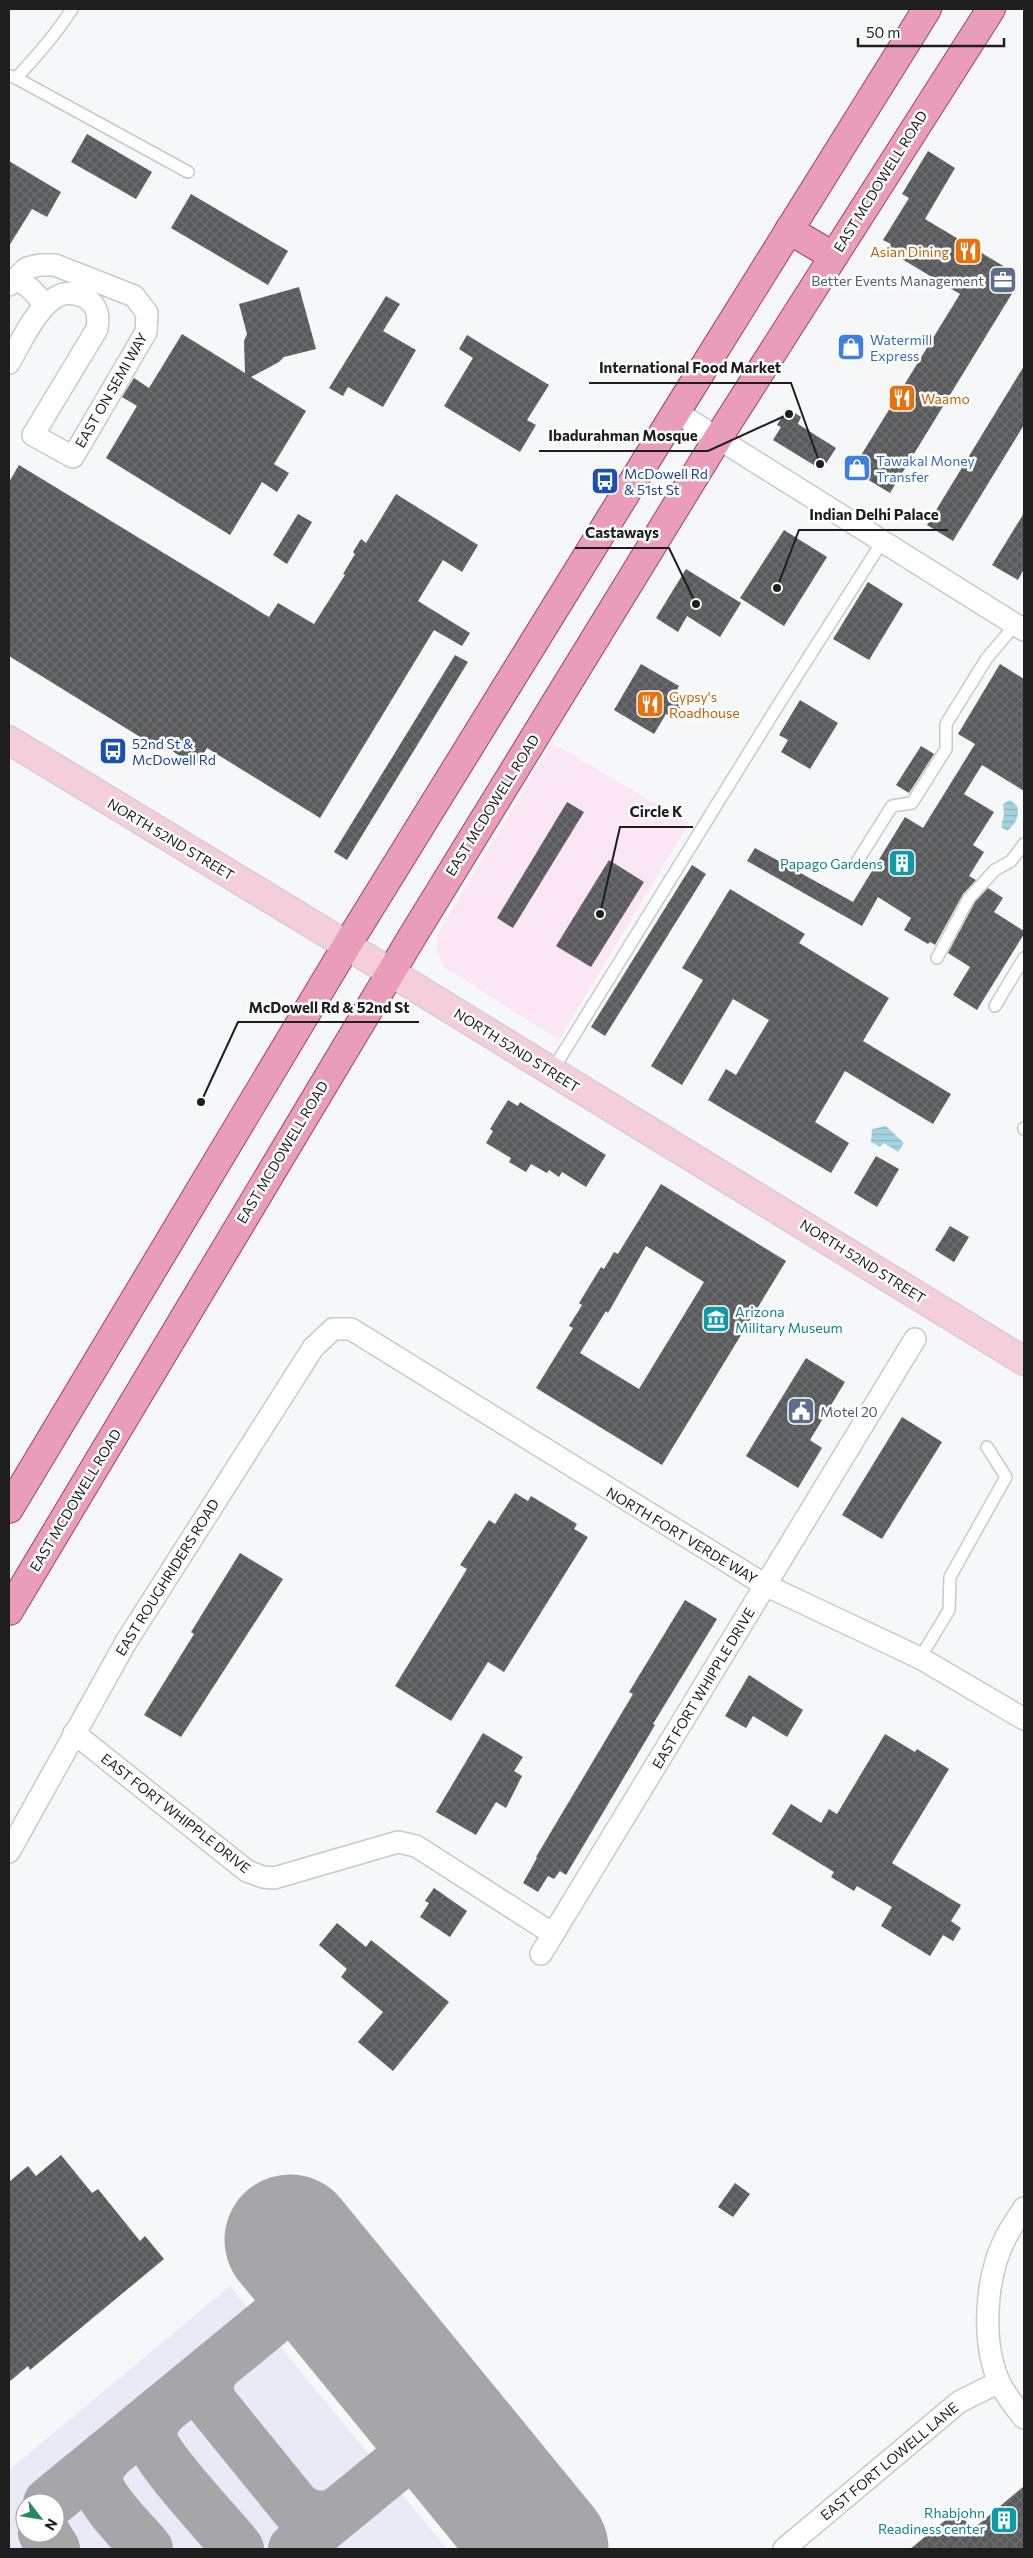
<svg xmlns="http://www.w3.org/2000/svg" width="1033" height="2558" viewBox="0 0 1033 2558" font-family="Commissioner,sans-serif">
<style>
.commercial{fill:#fbe6f4}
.built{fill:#e8ebf5;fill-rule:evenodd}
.water{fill:url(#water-rules)}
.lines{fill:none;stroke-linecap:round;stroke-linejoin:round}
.taxiway{stroke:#a6a6a8;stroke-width:52}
.runway{stroke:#a6a6a8;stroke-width:131}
.building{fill:url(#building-cross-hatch);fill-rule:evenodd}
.lane-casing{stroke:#c8c9cc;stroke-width:14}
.street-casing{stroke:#c8c9cc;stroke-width:24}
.secondary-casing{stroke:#c8c9cc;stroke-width:30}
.primary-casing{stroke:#984663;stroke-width:30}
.lane{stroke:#fff;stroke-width:11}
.street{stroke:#fff;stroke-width:21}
.secondary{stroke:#f4cedb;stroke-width:28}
.primary{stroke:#e99db8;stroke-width:28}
.labels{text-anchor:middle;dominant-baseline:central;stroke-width:5;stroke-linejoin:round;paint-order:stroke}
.street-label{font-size:14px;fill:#1e1e1f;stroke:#fff}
.food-label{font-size:14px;fill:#c56008;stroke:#fff;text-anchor:start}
.service-label{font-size:14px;fill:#4e5e75;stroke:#fff;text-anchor:end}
.shop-label{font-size:14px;fill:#366cbe;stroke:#fff;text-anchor:start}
.transit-label{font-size:14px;fill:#164399;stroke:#fff;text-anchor:start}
.culture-label{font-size:14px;fill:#0d838f;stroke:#fff;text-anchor:end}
.leader{fill:none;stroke:#1e1e1f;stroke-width:2}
.callout-dot{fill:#1e1e1f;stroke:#fff;stroke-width:2}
.callout-label{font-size:15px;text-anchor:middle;font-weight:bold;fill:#1e1e1f;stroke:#fff;stroke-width:5;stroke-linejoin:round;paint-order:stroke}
</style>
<defs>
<pattern id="water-rules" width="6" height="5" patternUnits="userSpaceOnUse" patternTransform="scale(1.25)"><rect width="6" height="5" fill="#a3d3de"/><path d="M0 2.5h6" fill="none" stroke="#8cb5be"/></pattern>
<pattern id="building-cross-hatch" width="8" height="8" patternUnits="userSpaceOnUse" patternTransform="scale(1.25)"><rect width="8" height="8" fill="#595a5c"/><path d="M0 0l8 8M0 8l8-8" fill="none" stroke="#6d6e6f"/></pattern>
</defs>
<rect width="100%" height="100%" fill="#f6f7f9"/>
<polygon class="commercial" points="552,743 689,823 559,1040 444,967 436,949 437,935"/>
<path class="built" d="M 230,2286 L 447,2549 L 9,2549 L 9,2470 ZM 25,2503 L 55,2503 L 55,2533 L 25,2533 Z"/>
<g class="water">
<path d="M 1010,800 L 1017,806 C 1020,817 1015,824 1007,831 L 1001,827 L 1004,815 L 1003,804 Z"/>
<polygon points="886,1126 904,1143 898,1152 884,1143 880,1147 871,1142 872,1129"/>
</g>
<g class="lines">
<g class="taxiway">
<path d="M 215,2367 C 207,2379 206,2389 211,2403 L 297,2509 C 313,2518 322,2519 338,2513"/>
<path d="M 162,2410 C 157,2417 150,2426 151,2435 C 153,2457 222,2528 238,2549"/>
<path d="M 108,2455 C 102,2462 96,2470 97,2480 C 99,2500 133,2532 147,2549"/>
<polyline points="49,2503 322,2279"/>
<polyline points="44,2533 54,2549"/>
<polyline points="294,2549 443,2427"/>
</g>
<polyline class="runway" points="290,2240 543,2549"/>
</g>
<g class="building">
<polygon points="87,134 152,172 136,199 71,162"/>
<polygon points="928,151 955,168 925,219 1015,273 1009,283 1016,287 890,493 852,470 960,294 887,250 891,244 883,240 909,198 902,194"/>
<polygon points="9,161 61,192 47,217 32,209 9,246"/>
<polygon points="191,194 288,251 268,285 171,228"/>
<polygon points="299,287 316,349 284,357 279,362 251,377 306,411 274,464 289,473 277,492 262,482 230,535 106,458 137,406 122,397 134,378 149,388 182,334 245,373 244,341 247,334 239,304"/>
<polygon points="386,296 400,304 383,331 416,350 383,407 348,387 343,396 329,388"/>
<polygon points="467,335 549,385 527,420 536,425 520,452 444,406 473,358 459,349"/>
<polygon points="1024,366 1024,425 953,541 927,525"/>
<polygon points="787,408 801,417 798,424 836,448 822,470 773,440 781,427 777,425"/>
<polygon points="19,465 269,617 278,603 314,624 345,575 343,574 355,554 353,552 361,539 366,543 396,494 478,545 462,572 443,560 418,601 470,633 462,646 434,630 320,818 207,748 196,766 161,744 158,748 9,656 9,482"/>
<polygon points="1024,513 1024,569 1018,580 992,565"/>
<polygon points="298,514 312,522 287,564 273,555"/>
<polygon points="784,530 827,557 784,626 740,598"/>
<polygon points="686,569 741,603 720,637 687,616 678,632 656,618"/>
<polygon points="868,582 903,604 869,660 833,639"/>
<polygon points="455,655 468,662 347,860 334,852"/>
<polygon points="641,664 679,686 676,692 686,698 677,712 675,711 671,717 666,714 654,734 614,710"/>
<polygon points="1000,664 1024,679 1024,791 982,765 964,794 994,812 973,845 984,852 969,876 976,880 963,894 935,945 930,942 928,944 904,930 911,918 878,897 862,926 747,861 755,848 853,902 905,817 923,828 975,744 958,734"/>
<polygon points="800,700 838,723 810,769 781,752 788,740 779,735"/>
<polygon points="921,746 934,754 909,793 896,785"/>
<polygon points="567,802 584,812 513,928 497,918"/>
<polygon points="609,860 644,882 591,967 556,946"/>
<polygon points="692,865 706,874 605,1036 591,1027"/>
<polygon points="988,888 1003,898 994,912 1024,931 1024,934 977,1010 953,995 970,967 948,953 975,902"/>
<polygon points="730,889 805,934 799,943 889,998 863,1041 951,1094 933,1124 845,1071 815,1122 849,1143 831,1173 708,1100 726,1069 736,1075 769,1020 733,999 682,1085 651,1066 703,980 682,968"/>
<polygon points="508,1100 518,1106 520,1102 606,1155 586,1187 562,1172 559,1177 549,1170 547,1173 531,1164 526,1172 509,1162 511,1158 486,1143 493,1131 490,1129"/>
<polygon points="876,1156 899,1169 877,1207 854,1193"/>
<path d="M 661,1184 L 786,1261 L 662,1465 L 536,1388 L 573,1328 L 569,1326 L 582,1305 L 579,1303 L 601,1267 L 604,1269 L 614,1252 L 618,1254 ZM 646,1246 L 704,1282 L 639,1389 L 580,1353 L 606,1311 L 608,1313 Z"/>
<polygon points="950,1226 969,1237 954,1262 935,1250"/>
<polygon points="806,1358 845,1382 810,1440 822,1448 798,1488 746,1456"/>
<polygon points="902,1417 942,1442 882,1539 842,1515"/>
<polygon points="515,1493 528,1501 531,1496 577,1524 574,1529 588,1537 504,1672 488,1662 451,1721 395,1686 467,1569 460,1565 473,1545 489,1520 495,1524"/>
<polygon points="240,1553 283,1579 181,1737 144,1715 194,1634 191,1632"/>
<polygon points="685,1600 717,1619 653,1724 655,1725 566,1875 560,1871 554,1879 548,1876 538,1892 523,1883 537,1858 536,1857 633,1694 629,1692"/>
<polygon points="749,1675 803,1710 787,1737 753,1716 746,1728 725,1716"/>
<polygon points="483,1733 523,1757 514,1771 522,1776 506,1808 496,1802 476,1835 436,1812"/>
<polygon points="885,1734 915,1752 917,1749 949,1769 892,1863 961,1905 951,1921 961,1928 953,1941 943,1935 930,1956 881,1926 892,1907 857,1886 854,1891 831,1877 834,1872 772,1834 791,1804 821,1823 829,1809 837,1814"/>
<polygon points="434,1888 467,1911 450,1937 420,1917 429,1903 425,1901"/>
<polygon points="337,1923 366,1947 371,1940 449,2002 393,2071 358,2042 383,2012 341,1977 347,1969 319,1945"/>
<polygon points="61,2155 92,2193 98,2189 140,2241 145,2236 164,2259 30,2370 28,2366 9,2382 9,2182 28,2166 36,2176"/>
<polygon points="735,2183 750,2194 733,2217 718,2207"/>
<polygon points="1024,2486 1024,2549 910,2549 958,2510 972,2530"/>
</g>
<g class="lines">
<g class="lane-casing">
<g id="lane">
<path d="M 10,76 L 16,78 C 37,56 56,34 72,9"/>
<polyline points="16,78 188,172"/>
<polyline points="858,860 892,806 912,803 946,749 946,724 987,658 1015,625"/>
<polyline points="937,958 969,898 995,870 1011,861 1024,844"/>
<polyline points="995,1006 1024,958"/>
<polyline points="552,1071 777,707 882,542"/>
<polyline points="1024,1129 1024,1128"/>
<polyline points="920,1658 949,1610 950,1577 1006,1477 987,1447"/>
</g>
</g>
<g class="street-casing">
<g id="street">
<path d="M 13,280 C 28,283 36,293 44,306"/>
<path d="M 9,285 L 27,268 L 40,265 L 55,265 L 134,296 L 147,313 L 146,332 L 73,457 L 33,435 L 97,329 C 99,316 98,306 86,298 C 48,276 24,338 9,363"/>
<polyline points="676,412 1024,630"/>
<polyline points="74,1733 247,1871 263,1877 274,1878 398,1842 416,1846 553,1934"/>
<polyline points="9,1852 126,1642 313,1348 333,1329 351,1329 765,1585 920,1658 1024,1719"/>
<polyline points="541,1954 915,1339"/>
<path d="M 1024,2208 C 1018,2217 1011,2227 1006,2237 C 985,2277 981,2343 1000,2384 C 1007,2397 1015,2407 1024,2418"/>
<polyline points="784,2549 959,2402 999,2382"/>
</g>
</g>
<g class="secondary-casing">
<polyline id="secondary" points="9,740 325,932 1024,1361"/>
</g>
<g class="primary-casing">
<g id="primary">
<polyline points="789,230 833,256"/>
<polyline points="9,1509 347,945 676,412 927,9"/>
<polyline points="9,1611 412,937 718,438 991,9"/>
</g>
</g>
<use href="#lane" class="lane"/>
<use href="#street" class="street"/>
<use href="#secondary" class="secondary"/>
<use href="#primary" class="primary"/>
</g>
<defs>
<g id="restaurant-square" transform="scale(1.4375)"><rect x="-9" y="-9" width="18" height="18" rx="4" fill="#e8710a" stroke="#fff"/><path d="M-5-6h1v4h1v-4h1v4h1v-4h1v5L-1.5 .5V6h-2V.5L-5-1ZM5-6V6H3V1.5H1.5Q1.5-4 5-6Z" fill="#fff"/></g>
<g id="office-square" transform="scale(1.4375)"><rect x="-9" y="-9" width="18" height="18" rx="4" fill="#5c6f8a" stroke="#fff"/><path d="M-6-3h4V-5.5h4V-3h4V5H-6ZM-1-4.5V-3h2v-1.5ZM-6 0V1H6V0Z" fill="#fff"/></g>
<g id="shop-square" transform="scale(1.4375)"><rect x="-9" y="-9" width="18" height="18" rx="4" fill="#3f7fe0" stroke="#fff"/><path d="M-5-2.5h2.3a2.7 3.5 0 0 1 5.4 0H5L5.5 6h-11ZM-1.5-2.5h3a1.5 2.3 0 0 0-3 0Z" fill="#fff"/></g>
<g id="bus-square" transform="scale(1.4375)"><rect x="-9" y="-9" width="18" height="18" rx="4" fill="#1a4fb4" stroke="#fff"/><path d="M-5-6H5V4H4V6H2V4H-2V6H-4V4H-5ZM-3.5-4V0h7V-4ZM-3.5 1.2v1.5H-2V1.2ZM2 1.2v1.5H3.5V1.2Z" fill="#fff"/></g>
<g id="building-square" transform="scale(1.4375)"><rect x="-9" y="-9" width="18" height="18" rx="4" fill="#0f9aa8" stroke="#fff"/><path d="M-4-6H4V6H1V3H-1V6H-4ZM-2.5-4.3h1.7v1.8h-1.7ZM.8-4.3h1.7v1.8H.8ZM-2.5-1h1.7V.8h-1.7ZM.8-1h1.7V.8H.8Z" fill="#fff"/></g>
<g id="museum-square" transform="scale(1.4375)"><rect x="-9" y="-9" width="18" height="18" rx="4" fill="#0f9aa8" stroke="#fff"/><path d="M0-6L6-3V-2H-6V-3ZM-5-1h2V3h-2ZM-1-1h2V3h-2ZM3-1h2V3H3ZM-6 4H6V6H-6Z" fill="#fff"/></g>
<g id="civic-square" transform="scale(1.4375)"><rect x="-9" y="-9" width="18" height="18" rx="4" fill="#5c6f8a" stroke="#fff"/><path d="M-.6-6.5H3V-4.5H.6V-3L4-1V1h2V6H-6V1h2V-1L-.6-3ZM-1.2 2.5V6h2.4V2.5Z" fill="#fff"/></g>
</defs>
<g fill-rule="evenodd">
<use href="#restaurant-square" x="968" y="251"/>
<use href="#office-square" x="1003" y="280"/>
<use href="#shop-square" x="851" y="347"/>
<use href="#restaurant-square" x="902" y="398"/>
<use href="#shop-square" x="857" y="468"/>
<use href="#bus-square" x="605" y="481"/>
<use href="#restaurant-square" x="650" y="704"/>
<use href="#bus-square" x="113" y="751"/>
<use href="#building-square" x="902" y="863"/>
<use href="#museum-square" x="716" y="1319"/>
<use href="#civic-square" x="801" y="1411"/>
<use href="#building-square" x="1004" y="2520"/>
</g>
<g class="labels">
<g class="street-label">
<text transform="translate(880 181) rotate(-58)">EAST MCDOWELL ROAD</text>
<text transform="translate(111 390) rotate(-60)">EAST ON SEMI WAY</text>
<text transform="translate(492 805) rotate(-58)">EAST MCDOWELL ROAD</text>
<text transform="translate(171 839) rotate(31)">NORTH 52ND STREET</text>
<text transform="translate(517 1050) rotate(32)">NORTH 52ND STREET</text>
<text transform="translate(282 1152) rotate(-59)">EAST MCDOWELL ROAD</text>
<text transform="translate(863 1261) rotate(32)">NORTH 52ND STREET</text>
<text transform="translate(75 1500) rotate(-59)">EAST MCDOWELL ROAD</text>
<text transform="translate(682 1535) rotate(31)">NORTH FORT VERDE WAY</text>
<text transform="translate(167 1577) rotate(-58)">EAST ROUGHRIDERS ROAD</text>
<text transform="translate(703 1688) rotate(-59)">EAST FORT WHIPPLE DRIVE</text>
<text transform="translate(176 1813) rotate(38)">EAST FORT WHIPPLE DRIVE</text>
<text transform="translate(889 2461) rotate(-40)">EAST FORT LOWELL LANE</text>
</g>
<g class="food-label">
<text x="949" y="251" text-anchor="end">Asian Dining</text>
<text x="921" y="398">Waamo</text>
<text x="669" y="696">Gypsy's<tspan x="669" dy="16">Roadhouse</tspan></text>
</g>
<g class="service-label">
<text x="984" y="280">Better Events Management</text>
<text x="820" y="1411" text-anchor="start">Motel 20</text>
</g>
<g class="shop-label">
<text x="870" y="339">Watermill<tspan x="870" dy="16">Express</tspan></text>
<text x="876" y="460">Tawakal Money<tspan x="876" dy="16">Transfer</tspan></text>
</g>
<g class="transit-label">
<text x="624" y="473">McDowell Rd<tspan x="624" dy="16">&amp; 51st St</tspan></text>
<text x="132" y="743">52nd St &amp;<tspan x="132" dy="16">McDowell Rd</tspan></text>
</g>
<g class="culture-label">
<text x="883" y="863">Papago Gardens</text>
<text x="735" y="1311" text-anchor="start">Arizona<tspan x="735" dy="16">Military Museum</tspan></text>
<text x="985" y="2512">Rhabjohn<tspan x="985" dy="16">Readiness center</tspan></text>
</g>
</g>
<path class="leader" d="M820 464L791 383H589M789 414L708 451H539M777 588L799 530H948M696 604L669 548H575M600 914L620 827H693M201 1102L238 1022H419"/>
<g class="callout-dot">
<circle cx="820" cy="464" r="5"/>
<circle cx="789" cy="414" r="5"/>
<circle cx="777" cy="588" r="5"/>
<circle cx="696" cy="604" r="5"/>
<circle cx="600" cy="914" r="5"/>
<circle cx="201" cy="1102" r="5"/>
</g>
<g class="callout-label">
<text x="690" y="373">International Food Market</text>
<text x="623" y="441">Ibadurahman Mosque</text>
<text x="874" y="520">Indian Delhi Palace</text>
<text x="622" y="538">Castaways</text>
<text x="656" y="817">Circle K</text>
<text x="329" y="1013">McDowell Rd &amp; 52nd St</text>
</g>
<rect width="1033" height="2558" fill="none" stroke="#1e1e1f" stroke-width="20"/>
<g transform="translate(40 2518) rotate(121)"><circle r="24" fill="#ffffff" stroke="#a5a5a5"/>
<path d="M0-4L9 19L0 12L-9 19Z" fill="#278760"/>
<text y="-8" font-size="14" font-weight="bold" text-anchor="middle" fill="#1e1e1f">N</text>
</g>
<path d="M858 38v8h146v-8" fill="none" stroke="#1e1e1f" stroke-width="2.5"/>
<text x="866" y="38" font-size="15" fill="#1e1e1f" stroke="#ffffff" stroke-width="4" paint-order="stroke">50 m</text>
</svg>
